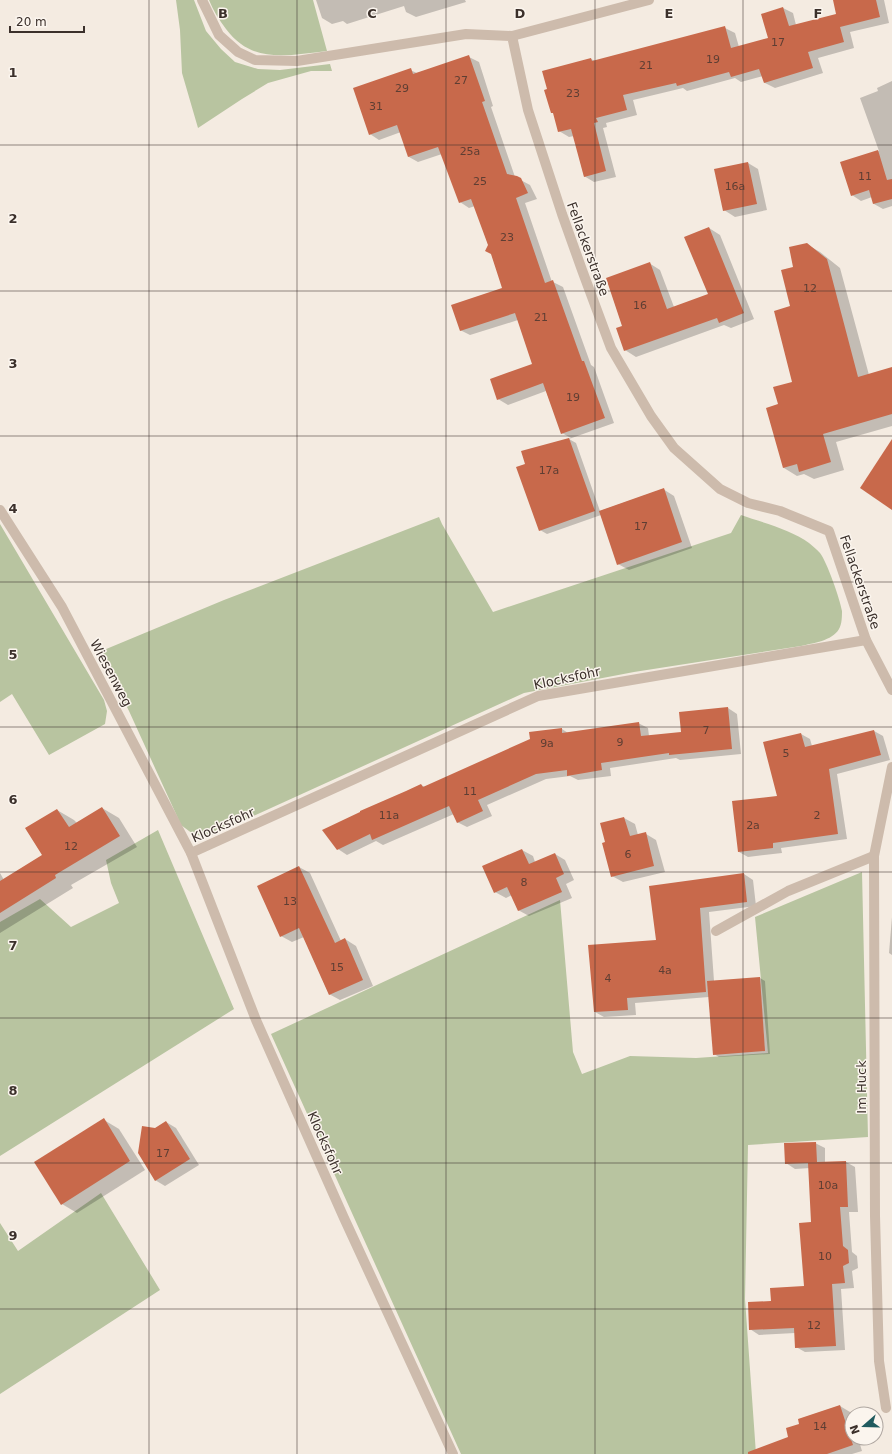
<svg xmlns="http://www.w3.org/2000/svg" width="892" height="1454" viewBox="0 0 892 1454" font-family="'DejaVu Sans',sans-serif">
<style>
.green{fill:#b8c4a0}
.shadow{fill:#0003}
.building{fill:#c8694b}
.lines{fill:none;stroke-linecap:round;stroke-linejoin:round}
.lane{stroke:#cdbbac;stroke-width:10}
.street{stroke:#cdbbac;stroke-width:10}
.grid{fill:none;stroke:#3b302b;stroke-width:1;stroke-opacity:0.55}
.labels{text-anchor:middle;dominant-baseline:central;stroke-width:3;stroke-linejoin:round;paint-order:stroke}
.number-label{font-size:11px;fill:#5e3e33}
.street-label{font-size:13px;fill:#3b302b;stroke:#fbf5ee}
.grid-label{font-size:13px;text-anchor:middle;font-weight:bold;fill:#3b302b;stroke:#fbf5ee;stroke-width:3;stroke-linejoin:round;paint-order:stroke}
</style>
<rect width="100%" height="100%" fill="#f4ebe1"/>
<g class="green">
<polygon points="176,0 194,0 206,31 221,49 235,62 258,69 280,70 330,64 332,71 311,71 268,83 242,99 198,128 182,73 180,30"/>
<path d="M 209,0 L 313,0 L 327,51 C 288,55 253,65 226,29 C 219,20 213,10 209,0 Z"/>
<path d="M 741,515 C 761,522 792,530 809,543 C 813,546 817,550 820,553 C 827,562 840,599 842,611 C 842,616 842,624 839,629 C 832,641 813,643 801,646 L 634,672 L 524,693 L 207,837 L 193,834 L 181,825 L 129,711 L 99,652 L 224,600 L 439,517 L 442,524 L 493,612 L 731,533 Z"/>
<polygon points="0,524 104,700 107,711 105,724 49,755 12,694 0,702"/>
<polygon points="158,830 234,1009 0,1156 0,922 40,899 71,927 119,903 111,883 106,860"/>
<polygon points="862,872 868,1137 748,1145 745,1299 756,1454 461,1454 271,1034 560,900 573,1052 582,1074 630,1056 696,1058 768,1053 755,917"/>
<polygon points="101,1193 160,1290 0,1394 0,1223 18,1251"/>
</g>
<g class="shadow">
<polygon points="316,0 465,0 466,2 416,17 406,12 404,6 347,24 343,21 332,24 322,18"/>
<polygon points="834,0 884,0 889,23 850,32 854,48 818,58 823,73 775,88 765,83 763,76 741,82 735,78 687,91 683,88 633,100 637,115 606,123 607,127 603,128 616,177 594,182 584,176 574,136 569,137 559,131 555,114 552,112 591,59 595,61 725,28 735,33 739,47 770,39 783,8 793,13 796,25 837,15"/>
<polygon points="469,57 479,62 493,106 491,107 515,177 530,185 537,199 525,203 552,282 553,282 563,287 591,365 594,367 614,423 569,439 576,443 600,511 663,489 674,496 692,548 629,570 618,564 601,515 547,534 540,530 526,465 522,452 571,438 562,433 546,391 508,405 498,399 534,364 518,320 470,335 460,330 503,288 475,206 469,208 460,202 442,154 418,162 409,157 401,132 379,140 370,134 410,70 417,73"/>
<polygon points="892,81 892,206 883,209 874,204 872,197 861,201 852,195 842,162 879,151 860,98 878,91 877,88"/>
<polygon points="748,163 758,169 767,210 735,217 724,210"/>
<polygon points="709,228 720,235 754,319 731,328 724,325 636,357 625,350 624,326 649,263 660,270 674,307 709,295"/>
<polygon points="806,244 820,252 840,268 869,375 892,368 892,426 836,442 844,470 814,479 804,474 797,476 784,468 779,405 794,382 791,307 795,267"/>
<polygon points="728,708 737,714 741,754 680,760 676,758 610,768 611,776 578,780 570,776 546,779 487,805 492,816 467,827 457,822 454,814 383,845 376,841 347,855 338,849 421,785 425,787 562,729 568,733 638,723 648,728 649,736 682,733"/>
<polygon points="874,731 883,736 890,760 837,774 847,839 781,848 782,853 748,857 739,852 778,796 801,734 810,739 812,746"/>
<polygon points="102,808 119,818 137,847 71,885 73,888 0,933 0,873 4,880 43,855 57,810 74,820 77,823"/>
<polygon points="624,818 635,824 638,835 646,834 656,840 665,872 623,882 612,876"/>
<polygon points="522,850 533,856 535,862 555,854 565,860 574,880 566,884 572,898 529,916 518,910 512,895 506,898 495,892"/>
<polygon points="299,867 310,873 341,941 345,939 356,946 373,986 340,1000 329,994 304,937 292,942 281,936"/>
<polygon points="744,874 753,880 756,906 709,912 714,981 760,978 765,981 770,1054 719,1057 714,1054 709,997 635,1003 636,1015 604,1017 595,1012 657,941"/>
<polygon points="892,917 892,955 889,953"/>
<polygon points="104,1120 119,1129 145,1170 77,1213 62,1204"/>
<polygon points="166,1122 176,1128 199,1165 165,1186 155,1180 155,1129"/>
<polygon points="815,1143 825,1148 825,1163 846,1162 855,1167 858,1212 849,1212 852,1252 857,1256 858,1268 852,1271 854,1288 841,1289 845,1350 805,1352 796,1347 795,1333 759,1335 750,1329 772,1302 805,1287 812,1223 810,1168 795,1169 786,1163"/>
<polygon points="840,1406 850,1412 852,1419 852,1438 858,1438 862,1451 852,1454 765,1454 790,1437 800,1425"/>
</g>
<g class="building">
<polygon points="833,0 876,0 880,17 840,27 844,42 808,52 813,68 764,83 759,69 731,77 729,72 677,86 676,83 623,95 627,110 596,118 598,122 594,123 606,171 584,177 571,129 558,132 553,113 551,113 544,90 547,89 542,71 591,58 592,61 725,26 731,48 768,38 761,14 783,7 789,26 836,14"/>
<polygon points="469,55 485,101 482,102 507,174 517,176 521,178 528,193 516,198 545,283 553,280 582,361 584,361 605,418 561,434 543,383 497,400 490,379 532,364 515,313 460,331 451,305 502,288 491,254 485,251 488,245 471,199 459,203 438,147 408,157 397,125 369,135 353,88 411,68 413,74"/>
<polygon points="878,150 887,180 892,179 892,199 873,204 869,190 851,196 840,162"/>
<polygon points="748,162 757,204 723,211 714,169"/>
<polygon points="709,227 744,313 719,323 717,318 624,351 616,328 622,326 606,278 650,262 667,309 708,294 684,237"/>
<polygon points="807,243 827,259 858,377 892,367 892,414 823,434 831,462 799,472 797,464 783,468 766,408 778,404 773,387 792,382 774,311 790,306 781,270 793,267 789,247"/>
<polygon points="569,438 595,511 539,531 516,467 525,464 521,451"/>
<polygon points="892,439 892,510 860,488"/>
<polygon points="664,488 682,542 617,565 599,511"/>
<polygon points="728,707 732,749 669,755 669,753 601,763 602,770 567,776 567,770 536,774 478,800 483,811 457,823 449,806 372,840 370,834 337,850 322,830 360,812 360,811 406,791 421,784 423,787 530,739 529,732 562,728 562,733 639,722 641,736 681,732 679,712"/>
<polygon points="874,730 881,755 829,769 838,834 773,843 773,848 738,852 732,801 777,796 763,742 801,733 805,747"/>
<polygon points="102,807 120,836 55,875 56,878 0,913 0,881 42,855 25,828 57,809 69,827"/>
<polygon points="624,817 630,836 646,832 654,866 611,877 602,843 605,842 600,823"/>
<polygon points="522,849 529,864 555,853 564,874 556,878 562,892 518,911 507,887 494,893 482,866"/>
<polygon points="299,866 335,943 345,938 363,980 329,995 299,928 280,937 257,886"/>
<polygon points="744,873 747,902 700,908 706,992 627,998 628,1010 594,1012 588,945 656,940 649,886"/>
<polygon points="760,977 765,1051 713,1055 707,981"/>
<polygon points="104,1118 130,1161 61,1205 34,1162"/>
<polygon points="166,1121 190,1159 155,1181 138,1153 142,1126 155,1128"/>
<polygon points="816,1142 817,1162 846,1161 848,1207 840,1207 843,1246 848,1250 849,1263 843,1266 845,1283 832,1284 836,1346 795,1348 794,1328 749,1330 748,1302 771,1301 770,1288 804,1286 799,1223 811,1222 808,1163 785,1164 784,1143"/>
<polygon points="840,1405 853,1445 827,1454 748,1454 748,1452 788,1437 786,1428 799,1424 798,1419"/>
</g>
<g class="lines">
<polyline class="lane" points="716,931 788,891 874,856"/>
<g class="street">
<polyline points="202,0 219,35 238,52 255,60 297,61 466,34 512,36 528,110 562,214 582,270 611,348 651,416 674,448 720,489 748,503 780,511 829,531 866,640 892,690"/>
<polyline points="512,36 649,0"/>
<polyline points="0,510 62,607 191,853 256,1020 344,1218 453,1454"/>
<polyline points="191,853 538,696 866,640"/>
<polyline points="886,1408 879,1361 875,1216 874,856 892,767"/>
</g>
</g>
<path class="grid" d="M 149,0 L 149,1454M 297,0 L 297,1454M 446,0 L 446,1454M 595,0 L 595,1454M 743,0 L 743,1454M 0,145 L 892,145M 0,291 L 892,291M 0,436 L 892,436M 0,582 L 892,582M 0,727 L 892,727M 0,872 L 892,872M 0,1018 L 892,1018M 0,1163 L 892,1163M 0,1309 L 892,1309"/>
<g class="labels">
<g class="number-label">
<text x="778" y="42">17</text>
<text x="713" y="59">19</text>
<text x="646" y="65">21</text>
<text x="461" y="80">27</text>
<text x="402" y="88">29</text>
<text x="573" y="93">23</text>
<text x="376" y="106">31</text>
<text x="470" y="151">25a</text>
<text x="865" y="176">11</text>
<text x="480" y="181">25</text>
<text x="735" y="186">16a</text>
<text x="507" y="237">23</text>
<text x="810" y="288">12</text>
<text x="640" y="305">16</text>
<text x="541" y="317">21</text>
<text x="573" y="397">19</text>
<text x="549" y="470">17a</text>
<text x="641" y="526">17</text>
<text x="706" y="730">7</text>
<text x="620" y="742">9</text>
<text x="547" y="743">9a</text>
<text x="786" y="753">5</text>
<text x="470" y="791">11</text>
<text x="389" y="815">11a</text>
<text x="817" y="815">2</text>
<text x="753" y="825">2a</text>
<text x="71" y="846">12</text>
<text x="628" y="854">6</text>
<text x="524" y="882">8</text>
<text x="290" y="901">13</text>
<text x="337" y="967">15</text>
<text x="665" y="970">4a</text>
<text x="608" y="978">4</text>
<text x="163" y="1153">17</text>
<text x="828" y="1185">10a</text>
<text x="825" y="1256">10</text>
<text x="814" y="1325">12</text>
<text x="820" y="1426">14</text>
</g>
<g class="street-label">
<text transform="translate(588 249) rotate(70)">Fellackerstraße</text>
<text transform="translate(860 582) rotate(71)">Fellackerstraße</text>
<text transform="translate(111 673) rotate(62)">Wiesenweg</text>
<text transform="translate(567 678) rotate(-12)">Klocksfohr</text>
<text transform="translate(223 825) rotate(-24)">Klocksfohr</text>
<text transform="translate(861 1087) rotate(-90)">Im Huck</text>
<text transform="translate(325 1143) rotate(66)">Klocksfohr</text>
</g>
</g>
<g class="grid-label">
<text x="223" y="18">B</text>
<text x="372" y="18">C</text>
<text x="520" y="18">D</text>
<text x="669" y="18">E</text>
<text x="818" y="18">F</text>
<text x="13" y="77">1</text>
<text x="13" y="223">2</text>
<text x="13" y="368">3</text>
<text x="13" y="513">4</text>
<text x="13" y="659">5</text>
<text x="13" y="804">6</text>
<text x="13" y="950">7</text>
<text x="13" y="1095">8</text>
<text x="13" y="1240">9</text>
</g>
<g transform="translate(864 1426) rotate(250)"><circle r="19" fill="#fbf5ee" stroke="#aea6a0"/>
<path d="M0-3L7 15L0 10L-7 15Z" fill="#1f5a5e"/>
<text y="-6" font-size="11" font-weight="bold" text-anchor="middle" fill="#3b302b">N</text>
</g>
<path d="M10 26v6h74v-6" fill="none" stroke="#3b302b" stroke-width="2"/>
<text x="16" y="26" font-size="12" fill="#3b302b" stroke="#fbf5ee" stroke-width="3" paint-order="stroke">20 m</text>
</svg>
